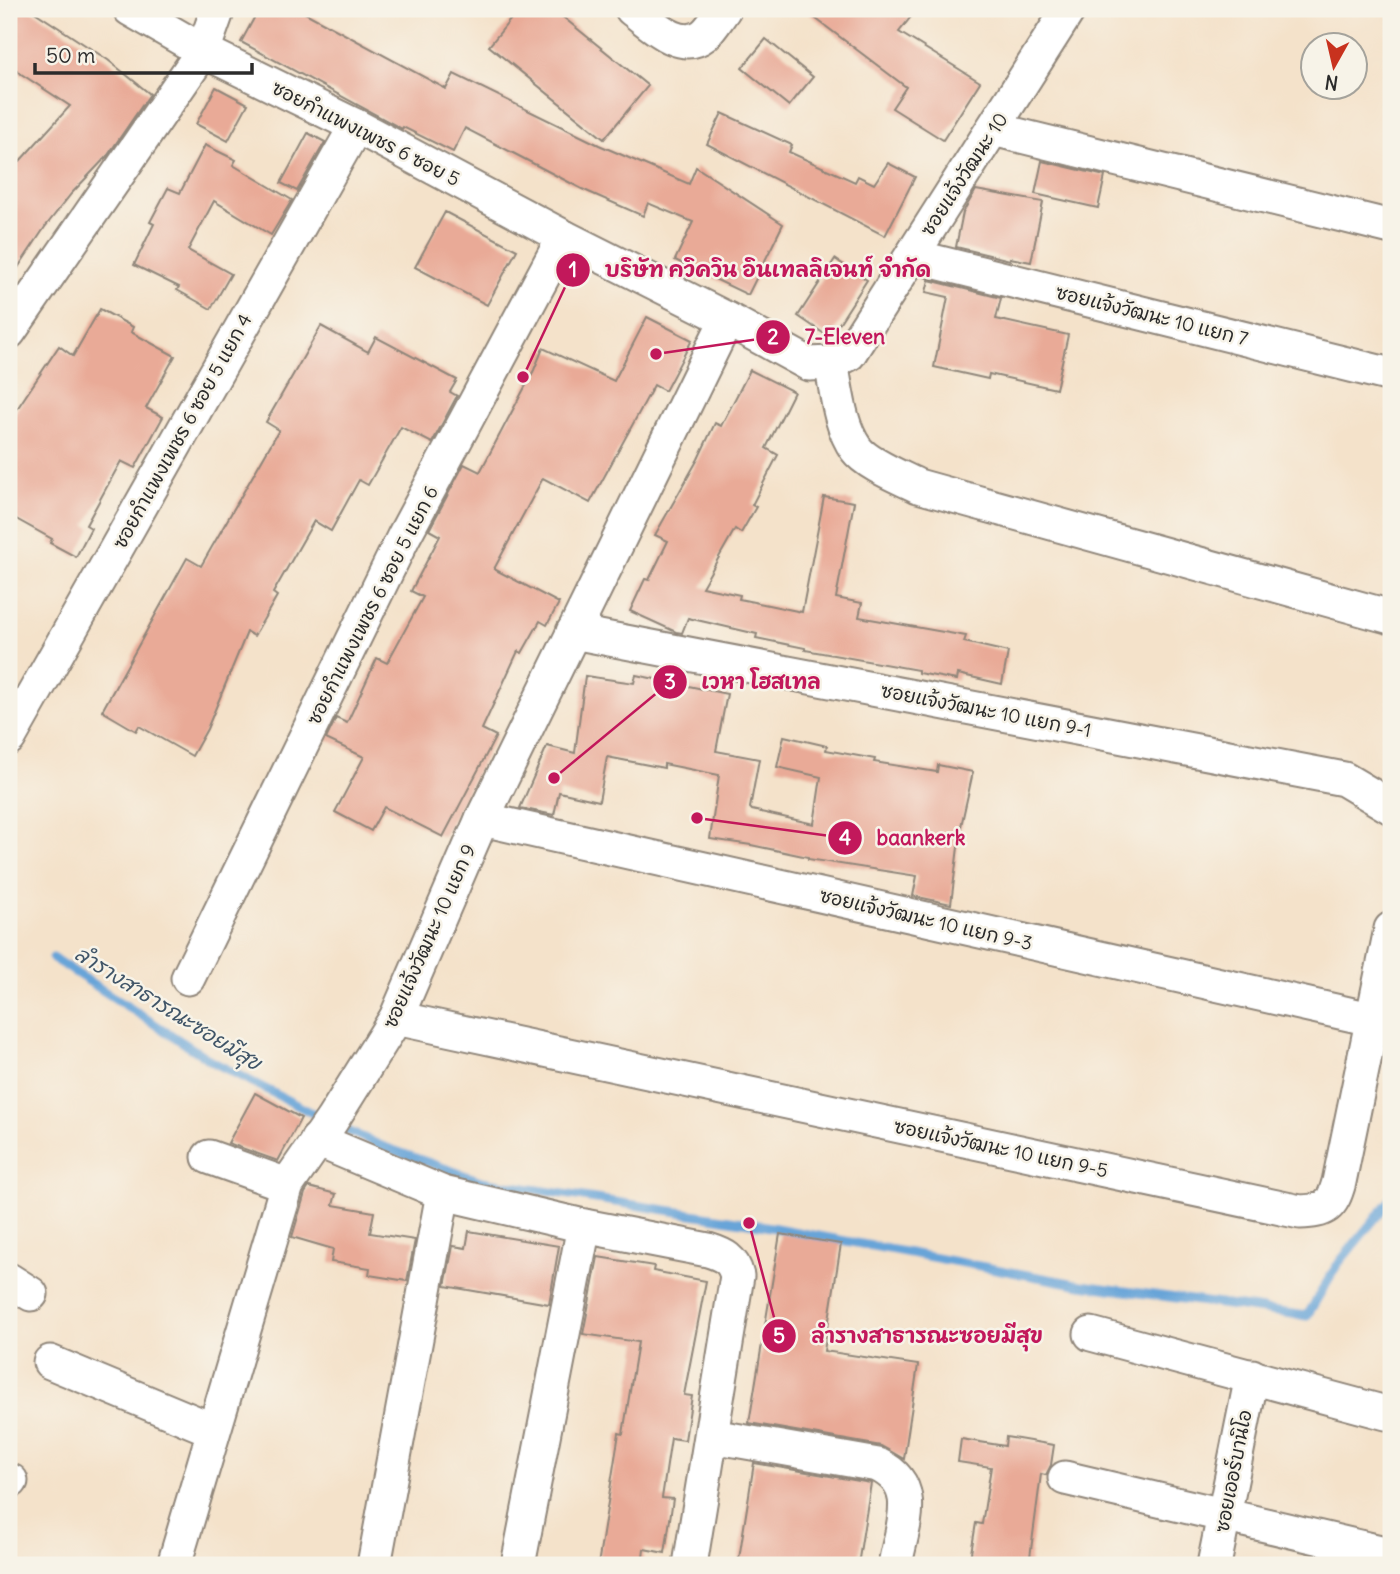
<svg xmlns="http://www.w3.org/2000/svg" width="1400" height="1574" viewBox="0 0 1400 1574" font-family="Delius,'Playpen Sans Thai',sans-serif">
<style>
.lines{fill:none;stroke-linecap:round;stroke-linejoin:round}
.stream{stroke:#67a4d8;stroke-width:9}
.building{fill:#e9aa97}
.minor-casing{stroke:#90867a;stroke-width:37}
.minor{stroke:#fff;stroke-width:33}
.labels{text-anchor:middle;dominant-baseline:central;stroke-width:5;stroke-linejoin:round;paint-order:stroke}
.street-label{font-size:19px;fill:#2b2b2b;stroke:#f7f3e8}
.water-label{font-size:21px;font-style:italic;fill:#405568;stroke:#f7f3e8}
.leader{fill:none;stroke:#c2185b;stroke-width:2.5}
.callout-dot{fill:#c2185b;stroke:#f7f3e8;stroke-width:2.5}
.mark-label{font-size:21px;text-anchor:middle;font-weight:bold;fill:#fff}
.callout-label{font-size:21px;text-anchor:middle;font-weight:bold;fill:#c2185b;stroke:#f7f3e8;stroke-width:5;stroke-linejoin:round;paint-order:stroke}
</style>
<rect width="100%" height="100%" fill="#f7f3e8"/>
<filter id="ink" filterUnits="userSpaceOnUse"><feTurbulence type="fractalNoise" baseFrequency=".0143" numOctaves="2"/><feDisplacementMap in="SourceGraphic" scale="14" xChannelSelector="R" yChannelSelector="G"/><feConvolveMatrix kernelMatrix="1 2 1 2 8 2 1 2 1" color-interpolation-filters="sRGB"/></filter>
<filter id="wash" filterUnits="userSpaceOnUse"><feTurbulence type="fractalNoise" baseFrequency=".00686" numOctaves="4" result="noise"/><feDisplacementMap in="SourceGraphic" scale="28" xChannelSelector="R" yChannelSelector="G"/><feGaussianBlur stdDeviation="1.57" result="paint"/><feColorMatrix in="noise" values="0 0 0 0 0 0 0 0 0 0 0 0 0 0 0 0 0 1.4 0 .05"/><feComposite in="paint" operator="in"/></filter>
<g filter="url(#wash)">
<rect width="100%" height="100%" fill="#f4e2ca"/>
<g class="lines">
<g class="stream">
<polyline points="53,958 213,1062 324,1119"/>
<polyline points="337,1126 384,1147 481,1181 749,1223 1081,1285 1307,1316 1337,1265 1391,1199"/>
</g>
</g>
<g id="blocks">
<g class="building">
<polygon points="9,9 30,9 108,60 150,94 108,155 71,194 45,227 9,281 9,173 70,106 9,66"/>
<polygon points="259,9 298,9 446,89 454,74 599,145 689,184 696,167 783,224 748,295 675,260 693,222 648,203 643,216 582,189 465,128 453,152 403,127 402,129 241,42"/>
<polygon points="519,9 553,9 648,86 604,139 489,46"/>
<polygon points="803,9 917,9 899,32 980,82 943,140 892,108 906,87"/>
<polygon points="766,39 813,77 789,106 742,68"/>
<polygon points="216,87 248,104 228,141 196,124"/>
<polygon points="722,113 792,145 789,152 855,182 858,176 874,184 888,163 915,177 885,236 707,144"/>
<polygon points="308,133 325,142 297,191 281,183"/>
<polygon points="205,145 236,160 233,165 292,200 271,235 214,201 188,250 231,274 211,309 177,290 179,287 134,265 154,224 150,222 168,188 180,193"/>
<polygon points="1042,161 1105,176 1098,208 1035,194"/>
<polygon points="976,190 1043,202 1031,262 1010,258 1010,260 956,247 963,212"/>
<polygon points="445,212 517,250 487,305 415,267"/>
<polygon points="835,259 867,280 833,333 823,333 798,316"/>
<polygon points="929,280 1001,298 996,319 1068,335 1056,389 989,374 988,379 934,367 948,297 926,292"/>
<polygon points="100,309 133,327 131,332 175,356 146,408 163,417 135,468 121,461 86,525 91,528 76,557 50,543 52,539 9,515 9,421 59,346 73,356"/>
<polygon points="647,317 692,340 665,391 654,385 590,503 543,478 494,569 559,603 547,625 540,621 522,653 518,651 482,729 496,736 443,837 384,807 371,831 335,812 364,757 326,739 336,718 347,723 377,658 387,663 423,597 411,591 440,536 429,530 464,464 480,472 534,370 543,348 614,381"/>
<polygon points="321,326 368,352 376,337 457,380 450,392 457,396 432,443 401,427 368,485 359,480 331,531 314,521 273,593 277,596 254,636 247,632 207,729 192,756 139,726 136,731 102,711 187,558 201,566 279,430 266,422"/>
<polygon points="750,370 794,392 766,448 778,455 752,505 756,507 741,533 735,529 702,587 740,595 739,599 802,612 824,497 854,502 836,598 862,603 859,617 966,636 964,642 1008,652 1002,684 958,674 957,680 918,673 918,670 805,650 805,648 756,638 757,634 688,618 682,633 676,632 630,611 645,579 649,580 668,541 655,535 698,459 715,423 721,426"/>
<polygon points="636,675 727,694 716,751 759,759 750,808 752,810 814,824 821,777 777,767 784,736 827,746 826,750 875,759 874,762 937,772 938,765 973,772 960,831 951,904 913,896 917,876 808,859 808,857 751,845 710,839 719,775 664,764 664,768 607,757 599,801 559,792 554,815 520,808 547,746 575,753 585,676 634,683"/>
<polygon points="255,1093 301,1118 278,1161 228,1143"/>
<polygon points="309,1187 336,1194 333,1205 374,1212 370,1233 415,1240 407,1281 369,1275 370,1268 331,1262 333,1249 292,1237 305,1193"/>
<polygon points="469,1231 559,1246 549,1304 445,1286 453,1246 466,1248"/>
<polygon points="780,1234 841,1244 824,1351 918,1365 904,1459 881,1446 749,1423"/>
<polygon points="598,1257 654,1266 653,1271 706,1281 684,1395 692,1396 685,1440 671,1438 662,1498 673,1499 665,1553 644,1549 642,1565 598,1565 619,1433 623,1434 638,1342 583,1334"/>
<polygon points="1006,1437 1054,1445 1051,1465 1046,1475 1041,1474 1029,1565 969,1565 976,1523 982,1524 991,1467 958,1462 961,1439 1005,1446"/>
<polygon points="754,1463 871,1483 858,1565 738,1565"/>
</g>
</g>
</g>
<g filter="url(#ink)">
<use href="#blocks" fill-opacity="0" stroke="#90867a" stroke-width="2"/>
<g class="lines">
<g class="minor-casing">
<g id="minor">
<polyline points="130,9 203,51 356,126 564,237 727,319 809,364 831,363 849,354 1069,9"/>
<path d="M 632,9 C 650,22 680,54 704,35 C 712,28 718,17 724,9"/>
<polyline points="993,129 1391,227"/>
<polyline points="912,256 1391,375"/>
<polyline points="9,332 203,51 218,9"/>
<path d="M 831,363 C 837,391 839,425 856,449 C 867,464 900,477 918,486 L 1391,617"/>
<polyline points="573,632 1344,779 1391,807"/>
<polyline points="9,738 356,126"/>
<polyline points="482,819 1371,1019"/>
<polyline points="188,978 404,536 564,237"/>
<path d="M 396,1018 L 1300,1212 C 1326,1211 1332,1207 1339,1182 L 1391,929"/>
<path d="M 317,1140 L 443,1193 L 584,1226 L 708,1250 C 724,1255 733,1259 737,1276 L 690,1565"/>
<polyline points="209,1157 287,1185"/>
<polyline points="9,1280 31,1294"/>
<polyline points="1091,1334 1386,1413"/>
<polyline points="50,1362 213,1430"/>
<path d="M 712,1436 L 878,1465 C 922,1486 902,1526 895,1565"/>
<polyline points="1065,1478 1385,1553"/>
<polyline points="9,1481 11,1481"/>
<polyline points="174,1565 287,1185 332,1120 396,1018 482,819 727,319"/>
<polyline points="374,1565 443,1193"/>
<polyline points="518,1565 584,1226"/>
<polyline points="1214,1565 1252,1376"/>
</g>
</g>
<use href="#minor" class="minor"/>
</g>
</g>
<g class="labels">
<g class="street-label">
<text transform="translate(366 133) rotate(27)">ซอยกำแพงเพชร 6 ซอย 5</text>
<text transform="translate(964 174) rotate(-57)">ซอยแจ้งวัฒนะ 10</text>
<text transform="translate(1152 315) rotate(14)">ซอยแจ้งวัฒนะ 10 แยก 7</text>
<text transform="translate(182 431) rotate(-61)">ซอยกำแพงเพชร 6 ซอย 5 แยก 4</text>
<text transform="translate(372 605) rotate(-63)">ซอยกำแพงเพชร 6 ซอย 5 แยก 6</text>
<text transform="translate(986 710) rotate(11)">ซอยแจ้งวัฒนะ 10 แยก 9-1</text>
<text transform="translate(926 919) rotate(13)">ซอยแจ้งวัฒนะ 10 แยก 9-3</text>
<text transform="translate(429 936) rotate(-66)">ซอยแจ้งวัฒนะ 10 แยก 9</text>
<text transform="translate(1001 1148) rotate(12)">ซอยแจ้งวัฒนะ 10 แยก 9-5</text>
<text transform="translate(1233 1471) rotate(-79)">ซอยเออร์บานิโอ</text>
</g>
<g class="water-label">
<text transform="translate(168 1008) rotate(32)">ลำรางสาธารณะซอยมีสุข</text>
</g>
</g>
<path class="leader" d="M523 377L573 270M656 354L773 337M554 778L670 682M697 818L845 838M749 1223L779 1336"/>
<g class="callout-dot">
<circle cx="523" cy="377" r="7"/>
<circle cx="656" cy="354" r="7"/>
<circle cx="554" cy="778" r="7"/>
<circle cx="697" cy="818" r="7"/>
<circle cx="749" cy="1223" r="7"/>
<circle cx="573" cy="270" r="18"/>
<circle cx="773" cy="337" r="18"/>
<circle cx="670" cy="682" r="18"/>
<circle cx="845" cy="838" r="18"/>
<circle cx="779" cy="1336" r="18"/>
</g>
<g class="mark-label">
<text x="573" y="277">1</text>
<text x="773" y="344">2</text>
<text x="670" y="689">3</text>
<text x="845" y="845">4</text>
<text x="779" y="1343">5</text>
</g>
<g class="callout-label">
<text x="768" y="277">บริษัท ควิควิน อินเทลลิเจนท์ จำกัด</text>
<text x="845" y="344">7-Eleven</text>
<text x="761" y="689">เวหา โฮสเทล</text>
<text x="921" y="845">baankerk</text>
<text x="927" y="1343">ลำรางสาธารณะซอยมีสุข</text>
</g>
<rect width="1400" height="1574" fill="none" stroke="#f7f3e8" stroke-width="35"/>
<g transform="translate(1334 66) rotate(188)"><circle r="33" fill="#f7f3e8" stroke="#a5a39c" stroke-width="2"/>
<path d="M0-5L12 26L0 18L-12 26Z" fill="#c8321e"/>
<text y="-10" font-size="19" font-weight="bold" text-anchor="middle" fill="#2b2b2b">N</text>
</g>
<path d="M35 63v10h217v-10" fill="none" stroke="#2b2b2b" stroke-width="3.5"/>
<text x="46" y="63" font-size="21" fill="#2b2b2b" stroke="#f7f3e8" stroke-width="5" paint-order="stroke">50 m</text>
</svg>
